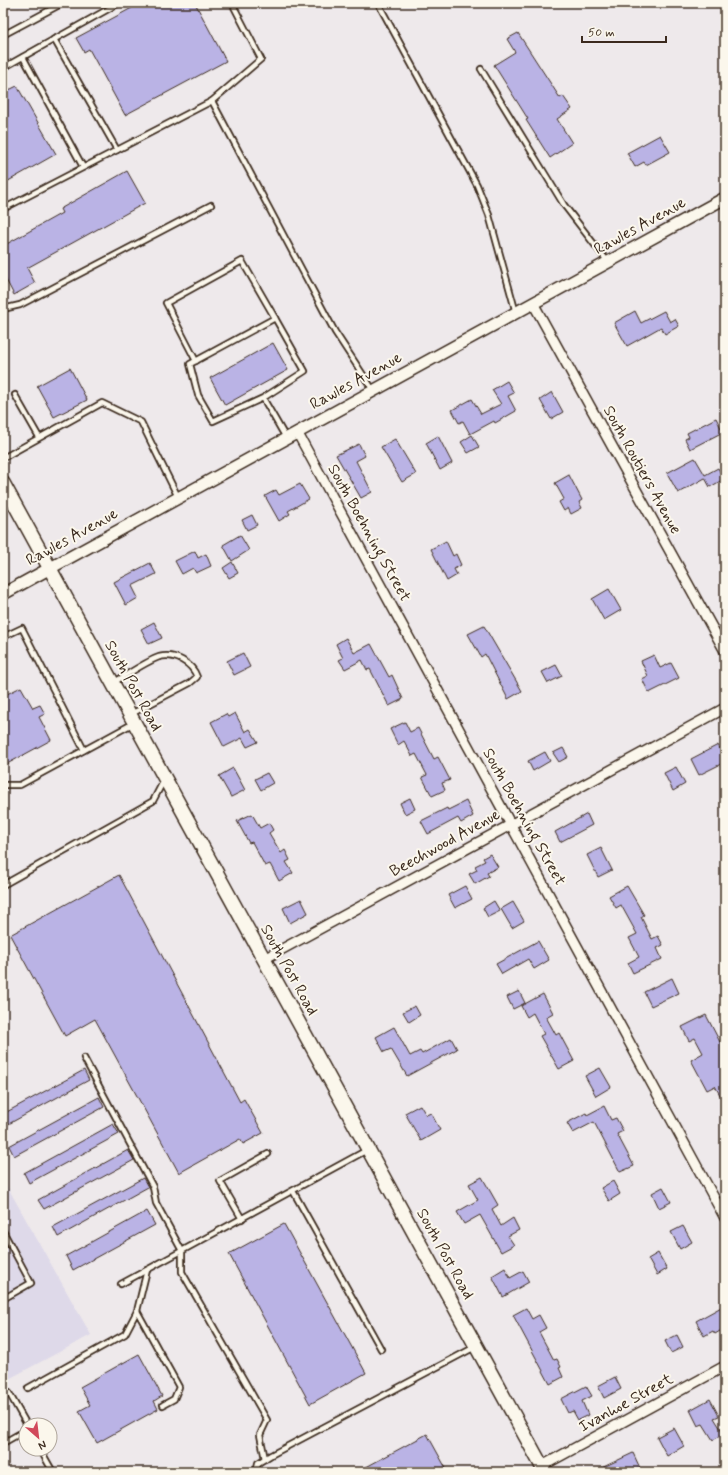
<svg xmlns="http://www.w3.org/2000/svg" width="728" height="1475" viewBox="0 0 728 1475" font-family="Mynerve,sans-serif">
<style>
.built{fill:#ded9e9}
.building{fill:#bab3e5;stroke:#3b2a1e}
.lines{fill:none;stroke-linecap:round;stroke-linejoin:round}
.service-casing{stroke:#3b2a1e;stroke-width:8}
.minor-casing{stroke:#3b2a1e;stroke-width:12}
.tertiary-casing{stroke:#3b2a1e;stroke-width:14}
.secondary-casing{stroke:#3b2a1e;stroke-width:16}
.service{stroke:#fbf7ec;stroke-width:4.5}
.minor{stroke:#fbf7ec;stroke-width:9}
.tertiary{stroke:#fbf7ec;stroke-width:11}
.secondary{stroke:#fbf7ec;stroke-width:13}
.labels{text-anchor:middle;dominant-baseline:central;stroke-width:4;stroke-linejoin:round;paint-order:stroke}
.street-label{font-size:16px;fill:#3b2a1e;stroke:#fbf7ec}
</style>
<rect width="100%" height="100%" fill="#eee9eb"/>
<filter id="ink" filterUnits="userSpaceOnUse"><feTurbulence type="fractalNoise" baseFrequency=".025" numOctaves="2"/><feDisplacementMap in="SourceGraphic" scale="8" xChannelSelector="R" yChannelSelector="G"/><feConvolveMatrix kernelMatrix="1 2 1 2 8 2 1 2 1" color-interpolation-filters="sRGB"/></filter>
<g filter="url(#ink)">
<polygon class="built" points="3,1179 91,1335 3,1382"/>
<g class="building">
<polygon points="141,3 195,3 226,61 125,115 89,49 84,52 76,38"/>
<polygon points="518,33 560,98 563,96 572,109 557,119 572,143 550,158 526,120 528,119 494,65 515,52 507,39"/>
<polygon points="17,86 56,154 3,184 3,93"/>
<polygon points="660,135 670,152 646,165 644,162 635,167 627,153"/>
<polygon points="127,171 145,203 27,268 35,283 14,295 3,274 3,246 62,213 60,209"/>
<polygon points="635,311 641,323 664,311 670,322 675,319 679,326 665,334 661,327 627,346 614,323"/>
<polygon points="273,343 288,370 225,405 210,378"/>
<polygon points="70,368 87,400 54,417 37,386"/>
<polygon points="507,381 514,393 508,396 516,411 495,423 494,421 470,434 463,421 459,423 452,410 472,399 481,414 501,404 492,390"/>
<polygon points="552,392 563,412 551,419 540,400"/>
<polygon points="716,418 723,432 690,449 685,439 689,437 687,433"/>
<polygon points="472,435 479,447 468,453 461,442"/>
<polygon points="438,436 452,463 440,470 426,443"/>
<polygon points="395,439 416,474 402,482 381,447"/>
<polygon points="359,444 365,456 356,461 372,492 361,498 336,455"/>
<polygon points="695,458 705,475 718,468 724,479 710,487 705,478 678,493 667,473"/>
<polygon points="569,475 582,500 579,502 582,508 571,514 568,508 564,511 559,502 564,499 555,483"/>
<polygon points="300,484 309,499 288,511 290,514 279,521 265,496 276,490 279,495"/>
<polygon points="252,515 257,525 247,530 242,520"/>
<polygon points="240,535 249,550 232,561 223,545"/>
<polygon points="446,541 453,556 456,554 461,565 454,569 457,575 447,581 431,549"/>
<polygon points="195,551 198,558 206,554 211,566 196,573 193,568 182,574 175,561"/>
<polygon points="232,562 238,573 229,578 223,568"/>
<polygon points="150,563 156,574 132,586 138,598 126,605 114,582"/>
<polygon points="609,589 621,610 604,620 592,599"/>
<polygon points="154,622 162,638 149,644 141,629"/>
<polygon points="484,626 522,691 508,699 485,654 481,657 468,634"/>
<polygon points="346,638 354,653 371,644 389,677 392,675 403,699 389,706 370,669 367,670 362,660 345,669 339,660 343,658 336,644"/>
<polygon points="243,653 250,667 234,675 227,661"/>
<polygon points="654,655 660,668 671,663 679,678 649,693 642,679 648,676 641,661"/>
<polygon points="556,665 562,676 548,683 542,672"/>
<polygon points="21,687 33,708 40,705 45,714 39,717 51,740 7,764 3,755 3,696"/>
<polygon points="235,713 245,732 250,729 258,742 247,747 242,738 224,747 211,722 226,714 228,717"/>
<polygon points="405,722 410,732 418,728 434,759 438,757 450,780 442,783 445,790 432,796 422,777 427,775 416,754 412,756 404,741 398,745 390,729"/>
<polygon points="718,745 725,758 725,762 699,775 691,759"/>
<polygon points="563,748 568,757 559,762 553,753"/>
<polygon points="545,752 550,761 533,771 528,761"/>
<polygon points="676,767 685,784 673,791 664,773"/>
<polygon points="233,768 245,790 231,797 219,776"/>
<polygon points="267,773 273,783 261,790 255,779"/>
<polygon points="410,798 415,809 405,814 400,803"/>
<polygon points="466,801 473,816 461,823 458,818 428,834 421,821 447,808 448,810"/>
<polygon points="252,814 260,828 269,823 273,830 269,833 281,853 285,850 290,860 286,862 293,873 279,881 270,864 265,866 252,842 249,843 237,821"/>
<polygon points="587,814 592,825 560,842 555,832"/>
<polygon points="601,848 612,870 598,877 587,855"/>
<polygon points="490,854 498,867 487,873 489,876 475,884 469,874 477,870 475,866 485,861 483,858"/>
<polygon points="119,875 240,1102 244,1099 263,1133 243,1144 240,1139 179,1173 95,1019 65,1036 10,935"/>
<polygon points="465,886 472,899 455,908 448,895"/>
<polygon points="627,886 644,915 641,917 652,939 658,936 663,945 657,948 662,959 633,973 628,963 639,957 629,938 637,934 621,905 616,908 609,896"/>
<polygon points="301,899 308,913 290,923 283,908"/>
<polygon points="494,901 500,911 488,917 483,908"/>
<polygon points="513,902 524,921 512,928 501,909"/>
<polygon points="538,941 549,960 534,969 528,959 502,974 496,964"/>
<polygon points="672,978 679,993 651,1006 644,992"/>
<polygon points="519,991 525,1003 513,1009 507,997"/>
<polygon points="543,994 553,1013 546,1017 556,1035 559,1033 574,1061 559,1069 540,1036 544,1034 533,1013 527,1017 521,1006"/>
<polygon points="415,1006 420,1015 409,1022 403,1012"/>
<polygon points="706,1015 720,1042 725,1039 725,1104 715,1086 707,1090 691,1060 703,1053 695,1038 689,1041 682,1027"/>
<polygon points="394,1027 410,1056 420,1051 422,1054 451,1038 457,1049 407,1076 391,1049 384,1052 376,1037"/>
<polygon points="600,1068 611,1087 596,1096 585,1076"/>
<polygon points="84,1070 89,1080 3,1127 3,1114"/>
<polygon points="99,1097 104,1107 14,1156 9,1146"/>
<polygon points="420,1105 426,1115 431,1113 440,1130 421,1141 405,1113"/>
<polygon points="604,1106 611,1120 616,1118 623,1131 617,1134 634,1166 620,1172 594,1122 573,1133 567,1123 586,1113 587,1115"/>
<polygon points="113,1124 119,1134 29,1183 24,1173"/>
<polygon points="128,1150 134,1160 44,1209 38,1200"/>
<polygon points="482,1177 498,1205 492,1209 501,1226 513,1218 519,1230 508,1236 514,1245 501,1252 480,1215 464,1224 457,1212 478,1200 469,1184"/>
<polygon points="143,1178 148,1187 58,1237 53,1227"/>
<polygon points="613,1181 620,1194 609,1201 601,1188"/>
<polygon points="663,1187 671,1202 659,1208 652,1193"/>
<polygon points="147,1211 155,1225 73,1270 66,1256"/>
<polygon points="284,1224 366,1373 310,1404 229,1254"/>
<polygon points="683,1226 692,1242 680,1249 671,1232"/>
<polygon points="658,1253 667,1269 657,1275 648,1259"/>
<polygon points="505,1268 510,1278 523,1271 529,1282 503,1297 492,1276"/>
<polygon points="725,1305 725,1328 715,1334 713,1331 704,1336 696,1321"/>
<polygon points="526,1308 532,1319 539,1315 546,1328 539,1332 554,1360 557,1359 561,1367 559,1368 563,1377 550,1384 513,1315"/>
<polygon points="677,1335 683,1347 671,1353 665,1341"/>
<polygon points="139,1354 162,1396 154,1401 158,1409 97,1443 79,1411 90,1405 80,1387"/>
<polygon points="615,1377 621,1389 604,1398 598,1386"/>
<polygon points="586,1386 592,1396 582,1401 588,1415 578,1420 573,1411 568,1413 561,1399"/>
<polygon points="710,1399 719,1416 714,1418 724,1434 713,1440 703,1424 698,1426 690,1410"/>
<polygon points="674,1428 684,1446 667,1456 657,1437"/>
<polygon points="427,1434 448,1472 357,1472"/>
<polygon points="633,1453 640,1468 632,1472 593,1472"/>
</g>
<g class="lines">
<g class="service-casing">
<g id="service">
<polyline points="232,3 261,59 212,101 335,332 373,390"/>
<polyline points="378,3 477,185 489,215 516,313"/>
<polyline points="3,35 63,3"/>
<polyline points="54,39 117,150"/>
<polyline points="23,57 83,167"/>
<polyline points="3,68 119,3"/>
<polyline points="481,69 564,205 608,262"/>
<polyline points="3,209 212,101"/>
<polyline points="3,309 20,305 211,205"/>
<polyline points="196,361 166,303 242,261 275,318"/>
<polyline points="15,395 39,437"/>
<polyline points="263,398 213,421 198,395 190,364 275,318 305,371 263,398 286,438"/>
<polyline points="3,458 102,403 141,422 178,497"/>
<polyline points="3,637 22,628 84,750"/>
<path d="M 113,683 C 125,676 147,661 159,657 C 175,653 192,663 197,677 L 190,683 L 131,714"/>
<polyline points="3,785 20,785 134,723"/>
<polyline points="3,885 153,801 164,780"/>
<polyline points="84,1058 153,1187 156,1203 182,1251 182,1272 267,1420 260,1435 265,1459"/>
<polyline points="293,1191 381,1349"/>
<polyline points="242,1219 220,1181 268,1154"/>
<polyline points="3,1231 31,1283 3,1299"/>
<polyline points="121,1284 367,1150"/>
<polyline points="137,1311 179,1387 174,1399 163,1405"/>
<polyline points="28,1388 125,1334 137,1311 147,1270"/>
<polyline points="3,1397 9,1393 27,1425"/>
<polyline points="3,1443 26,1430"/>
<polyline points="40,1449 53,1472"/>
<polyline points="256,1472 258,1463 271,1455 475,1347"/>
</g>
</g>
<g class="minor-casing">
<g id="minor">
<polyline points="533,303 725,651"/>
<polyline points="297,432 725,1218"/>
<polyline points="264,959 725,708"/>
<polyline points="542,1466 725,1366"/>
</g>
</g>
<g class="tertiary-casing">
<polyline id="tertiary" points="3,594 725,198"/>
</g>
<g class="secondary-casing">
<polyline id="secondary" points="3,483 545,1472"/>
</g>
<use href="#service" class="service"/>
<use href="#minor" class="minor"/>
<use href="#tertiary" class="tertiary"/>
<use href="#secondary" class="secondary"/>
</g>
</g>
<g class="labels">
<g class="street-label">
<text transform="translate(640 226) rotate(-29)">Rawles Avenue</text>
<text transform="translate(356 381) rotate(-29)">Rawles Avenue</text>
<text transform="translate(642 470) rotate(61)">South Routiers Avenue</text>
<text transform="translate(369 533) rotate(61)">South Boehning Street</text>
<text transform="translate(72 537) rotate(-29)">Rawles Avenue</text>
<text transform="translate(133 686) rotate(61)">South Post Road</text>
<text transform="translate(524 817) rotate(61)">South Boehning Street</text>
<text transform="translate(445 843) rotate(-29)">Beechwood Avenue</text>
<text transform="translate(289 970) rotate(61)">South Post Road</text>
<text transform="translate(445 1254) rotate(61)">South Post Road</text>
<text transform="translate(626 1403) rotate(-29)">Ivanhoe Street</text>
</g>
</g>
<rect width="728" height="1475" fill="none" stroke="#fbf7ec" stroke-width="16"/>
<rect x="8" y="8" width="712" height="1459" fill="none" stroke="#3b2a1e" stroke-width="1.5" filter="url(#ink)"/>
<g transform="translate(38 1437) rotate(152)"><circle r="19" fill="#fbf7ec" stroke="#aea59a"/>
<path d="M0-3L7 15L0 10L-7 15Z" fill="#d1495b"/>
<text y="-6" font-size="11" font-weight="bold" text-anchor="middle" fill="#3b2a1e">N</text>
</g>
<path d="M582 36v6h84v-6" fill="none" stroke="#3b2a1e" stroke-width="2"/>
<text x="588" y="36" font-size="12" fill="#3b2a1e" stroke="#fbf7ec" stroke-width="3" paint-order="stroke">50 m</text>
</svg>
